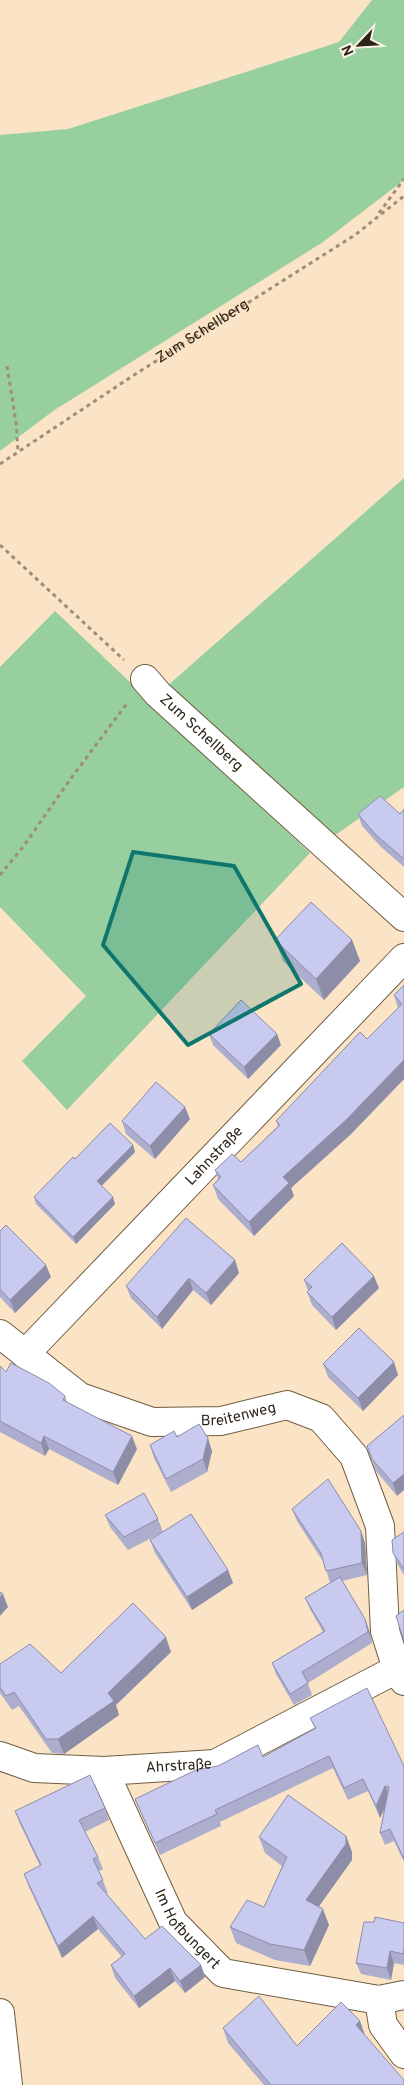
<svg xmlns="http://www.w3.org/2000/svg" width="404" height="2085" viewBox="0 0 404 2085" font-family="Overpass,sans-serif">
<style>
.green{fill:#97cf9e}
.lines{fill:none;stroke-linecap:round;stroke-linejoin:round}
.minor-casing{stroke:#705d42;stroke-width:30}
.path{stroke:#9e8d77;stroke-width:3;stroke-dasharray:4 4;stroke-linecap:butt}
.minor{stroke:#fff;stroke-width:28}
.wall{fill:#adaece}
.shaded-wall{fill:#8d8da8}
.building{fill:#c9caf0;stroke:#8d8da8}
.marked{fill:#0f766e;fill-opacity:0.2;stroke:#0f766e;stroke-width:4;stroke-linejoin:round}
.labels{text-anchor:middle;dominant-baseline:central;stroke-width:4;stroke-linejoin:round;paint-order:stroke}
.street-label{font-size:15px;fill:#2d2419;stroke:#fcf3e7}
</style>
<rect width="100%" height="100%" fill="#fae4c5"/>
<g class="green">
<polygon points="372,0 404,0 404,180 323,242 53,411 0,451 0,135 68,129 339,42"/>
<polygon points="404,478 404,787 334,836 158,694"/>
<polygon points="55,611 310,853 67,1110 22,1061 86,996 0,907 0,667"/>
</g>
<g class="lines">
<g class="minor-casing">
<g id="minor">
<path id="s2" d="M 145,679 L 158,694 L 404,917"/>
<path id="s3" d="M 0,1334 L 80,1397 L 152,1422 L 221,1421 L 287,1405 L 321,1418 L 354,1456 L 380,1526 L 385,1631 L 397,1669 L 404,1681"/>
<path id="s4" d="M 25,1354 L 404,958"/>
<path id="s5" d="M 0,1756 L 34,1768 L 104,1771 L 215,1764 L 397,1669"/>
<path id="s6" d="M 104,1771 L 173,1922 L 223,1973 L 379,2000 L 404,1995"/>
<polyline points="379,2000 383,2025 404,2054"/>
<polyline points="0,2013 8,2085"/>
</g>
</g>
<g class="path">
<polyline points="379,213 404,179"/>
<polyline points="7,366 16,422 18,452"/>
<path id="s1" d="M 0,464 L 134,375 L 355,235 L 404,196"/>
<polyline points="0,545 124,660"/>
<polyline points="0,875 23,847 69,781 128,702"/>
</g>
<use href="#minor" class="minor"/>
</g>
<g class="wall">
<polygon points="404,809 404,867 381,847 362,826 358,814 400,814"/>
<polygon points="275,940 352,940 360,961 324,1000 283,961"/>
<polygon points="404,985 404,1079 351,1134 291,1188 294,1196 254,1236 218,1199 213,1185 218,1179 215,1170 241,1162 278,1126 276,1121 367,1039 398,1008 394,995"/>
<polygon points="209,1034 281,1045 248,1079 213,1045"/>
<polygon points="190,1119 155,1159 126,1134 122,1121"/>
<polygon points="133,1145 135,1152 102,1186 115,1204 76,1244 36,1204 34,1197 75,1159"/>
<polygon points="0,1231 51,1277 15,1313 0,1297"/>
<polygon points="239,1273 211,1305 193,1290 162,1329 131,1298 126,1286"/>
<polygon points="304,1280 379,1288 336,1330 312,1305 307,1292 308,1291"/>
<polygon points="323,1364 398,1375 363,1411 328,1377"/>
<polygon points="0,1366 6,1372 65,1396 67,1402 137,1449 118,1485 49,1449 45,1456 0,1432"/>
<polygon points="404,1415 397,1496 376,1471 367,1446"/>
<polygon points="177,1437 212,1451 207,1472 171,1492 154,1458 150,1445"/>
<polygon points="292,1509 361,1531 365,1543 367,1575 342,1581 365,1619 369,1630 372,1643 308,1683 312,1695 294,1705 276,1674 272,1663 323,1632 310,1609 305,1598 330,1583 324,1563 297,1521"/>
<polygon points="105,1515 158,1519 163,1532 128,1550 110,1527"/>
<polygon points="404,1532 404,1575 398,1565 393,1553"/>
<polygon points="150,1540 228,1570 233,1583 192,1610 155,1553"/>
<polygon points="171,1652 115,1705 119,1715 64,1754 52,1753 19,1706 12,1710 0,1693 0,1664 61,1673"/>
<polygon points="310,1718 404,1766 404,1862 394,1841 385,1845 380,1833 385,1807 380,1818 368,1791 348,1800 333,1768 220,1822 221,1826 160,1855 140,1811 135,1799 263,1757 315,1729"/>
<polygon points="105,1808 109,1820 85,1832 98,1857 103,1869 99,1871 108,1893 106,1893 145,1939 201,1965 205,1977 185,1993 175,1981 139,2008 115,1978 111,1965 122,1957 98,1929 62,1958 29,1887 24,1874 40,1866 20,1824 15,1811"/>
<polygon points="346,1836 352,1852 352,1860 319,1906 329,1925 310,1966 275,1960 236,1943 230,1927 264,1907 282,1866 265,1853 259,1837"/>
<polygon points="404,1923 404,1965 394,1963 391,1980 361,1974 356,1963"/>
<polygon points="360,2021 365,2035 404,2085 264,2085 228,2043 223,2028 297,2046"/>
</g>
<g class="shaded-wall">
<polygon points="352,940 360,961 324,1000 316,979"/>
<polygon points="277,1034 281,1045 248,1079 244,1067"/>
<polygon points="404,1060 404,1079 351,1134 291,1188 294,1196 254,1236 249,1222 283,1177"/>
<polygon points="185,1107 190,1119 155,1159 150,1146"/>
<polygon points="133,1145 135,1152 99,1188 97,1181"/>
<polygon points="113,1197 115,1204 76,1244 73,1237"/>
<polygon points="235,1260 239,1273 211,1305 206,1293"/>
<polygon points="46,1265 51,1277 15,1313 10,1300"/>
<polygon points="374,1276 379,1288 336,1330 332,1317"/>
<polygon points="189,1278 193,1290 162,1329 157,1317"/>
<polygon points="394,1362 398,1375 363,1411 358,1398"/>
<polygon points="44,1436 49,1449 45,1456 41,1443"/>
<polygon points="132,1436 137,1449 118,1485 113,1472"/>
<polygon points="208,1438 212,1451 207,1472 203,1459"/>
<polygon points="404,1474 404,1490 397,1496 393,1483"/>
<polygon points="361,1531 365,1543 367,1575 362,1563"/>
<polygon points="228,1570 233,1583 192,1610 187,1597"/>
<polygon points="3,1594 8,1607 0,1616 0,1598"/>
<polygon points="365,1619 369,1630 372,1643 368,1632"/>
<polygon points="166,1637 171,1652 116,1705 119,1715 64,1754 58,1739"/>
<polygon points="385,1786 390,1798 380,1818 376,1806"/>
<polygon points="346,1836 352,1852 352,1860 312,1916 306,1900"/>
<polygon points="323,1909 329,1925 310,1966 304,1950"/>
<polygon points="93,1916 98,1929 62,1958 58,1946"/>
<polygon points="390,1951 394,1963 391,1980 387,1968"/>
<polygon points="201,1965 205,1977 185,1993 180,1981"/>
<polygon points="170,1968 175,1981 139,2008 134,1996"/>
<polygon points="360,2021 365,2036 356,2025"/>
</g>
<g class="building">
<polygon points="380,796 400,814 404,809 404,859 376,835 358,814"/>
<polygon points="311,902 352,940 316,979 275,940"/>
<polygon points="404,985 404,1060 346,1120 283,1177 289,1183 249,1222 213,1185 221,1177 215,1170 232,1154 241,1162 280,1125 276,1121 360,1032 367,1039 402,1004 394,995"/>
<polygon points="241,1000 277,1034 244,1067 209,1034"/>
<polygon points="156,1082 185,1107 150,1146 122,1121"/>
<polygon points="110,1123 133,1145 97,1181 113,1197 73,1237 34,1197 73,1157 75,1159"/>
<polygon points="186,1218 235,1260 206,1293 189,1278 157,1317 126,1286"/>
<polygon points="6,1225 46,1265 10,1300 0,1289 0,1231"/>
<polygon points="342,1243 374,1276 332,1317 307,1292 312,1287 304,1280"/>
<polygon points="359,1328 394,1362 358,1398 323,1364"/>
<polygon points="11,1363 49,1383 65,1396 63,1400 132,1436 113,1472 44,1436 41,1443 0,1421 0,1366 6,1372"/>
<polygon points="404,1415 404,1474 393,1483 372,1459 367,1446"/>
<polygon points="199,1424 208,1438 203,1459 166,1479 150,1445 174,1431 177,1437"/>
<polygon points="328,1479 361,1531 362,1563 326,1571 321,1553 292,1509"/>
<polygon points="144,1493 158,1519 124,1537 105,1515"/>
<polygon points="191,1514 228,1570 187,1597 150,1540"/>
<polygon points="404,1532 404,1569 393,1553 392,1540"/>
<polygon points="340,1577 365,1619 368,1632 302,1672 308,1683 290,1694 272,1663 325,1631 305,1598"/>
<polygon points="0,1592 3,1594 0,1598"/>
<polygon points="133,1603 166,1637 108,1693 114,1701 58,1739 46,1739 14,1692 6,1696 0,1687 0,1664 30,1644 61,1673"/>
<polygon points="404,1610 404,1641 396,1616"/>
<polygon points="367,1688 404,1766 404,1859 390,1829 380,1833 389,1787 385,1786 376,1806 363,1779 344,1788 329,1756 215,1810 217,1814 155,1843 135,1799 196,1770 218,1766 258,1745 263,1757 316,1728 310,1718"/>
<polygon points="90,1775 105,1808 79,1820 98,1857 93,1859 103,1880 97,1883 145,1939 162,1926 201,1965 180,1981 170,1968 134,1996 111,1965 125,1954 93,1916 58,1946 24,1874 41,1865 15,1811"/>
<polygon points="288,1795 346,1836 346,1844 306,1900 323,1909 304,1950 270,1944 230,1927 247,1900 264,1907 287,1857 259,1837"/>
<polygon points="375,1917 404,1923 404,1949 403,1954 390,1951 387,1968 356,1963 364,1922 374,1922"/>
<polygon points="259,1996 297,2046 341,2002 360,2021 356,2025 404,2080 404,2085 271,2085 223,2028"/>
</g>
<path class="marked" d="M 133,852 L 234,866 L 301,984 L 188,1045 L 103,945 Z"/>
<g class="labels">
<g class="street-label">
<text stroke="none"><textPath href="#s1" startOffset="242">Zum Schellberg</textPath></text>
<text stroke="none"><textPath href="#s2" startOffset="78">Zum Schellberg</textPath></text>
<text stroke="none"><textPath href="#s4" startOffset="274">Lahnstraße</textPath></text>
<text stroke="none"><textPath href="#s3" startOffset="265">Breitenweg</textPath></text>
<text stroke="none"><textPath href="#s5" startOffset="181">Ahrstraße</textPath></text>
<text stroke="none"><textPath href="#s6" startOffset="180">Im Hofbungert</textPath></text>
</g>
</g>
<g transform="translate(359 45) rotate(245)" stroke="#fcf3e7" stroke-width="4" paint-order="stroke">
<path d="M0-4L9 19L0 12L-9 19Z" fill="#2d2419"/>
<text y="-8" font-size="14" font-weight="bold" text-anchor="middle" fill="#2d2419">N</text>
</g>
</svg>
